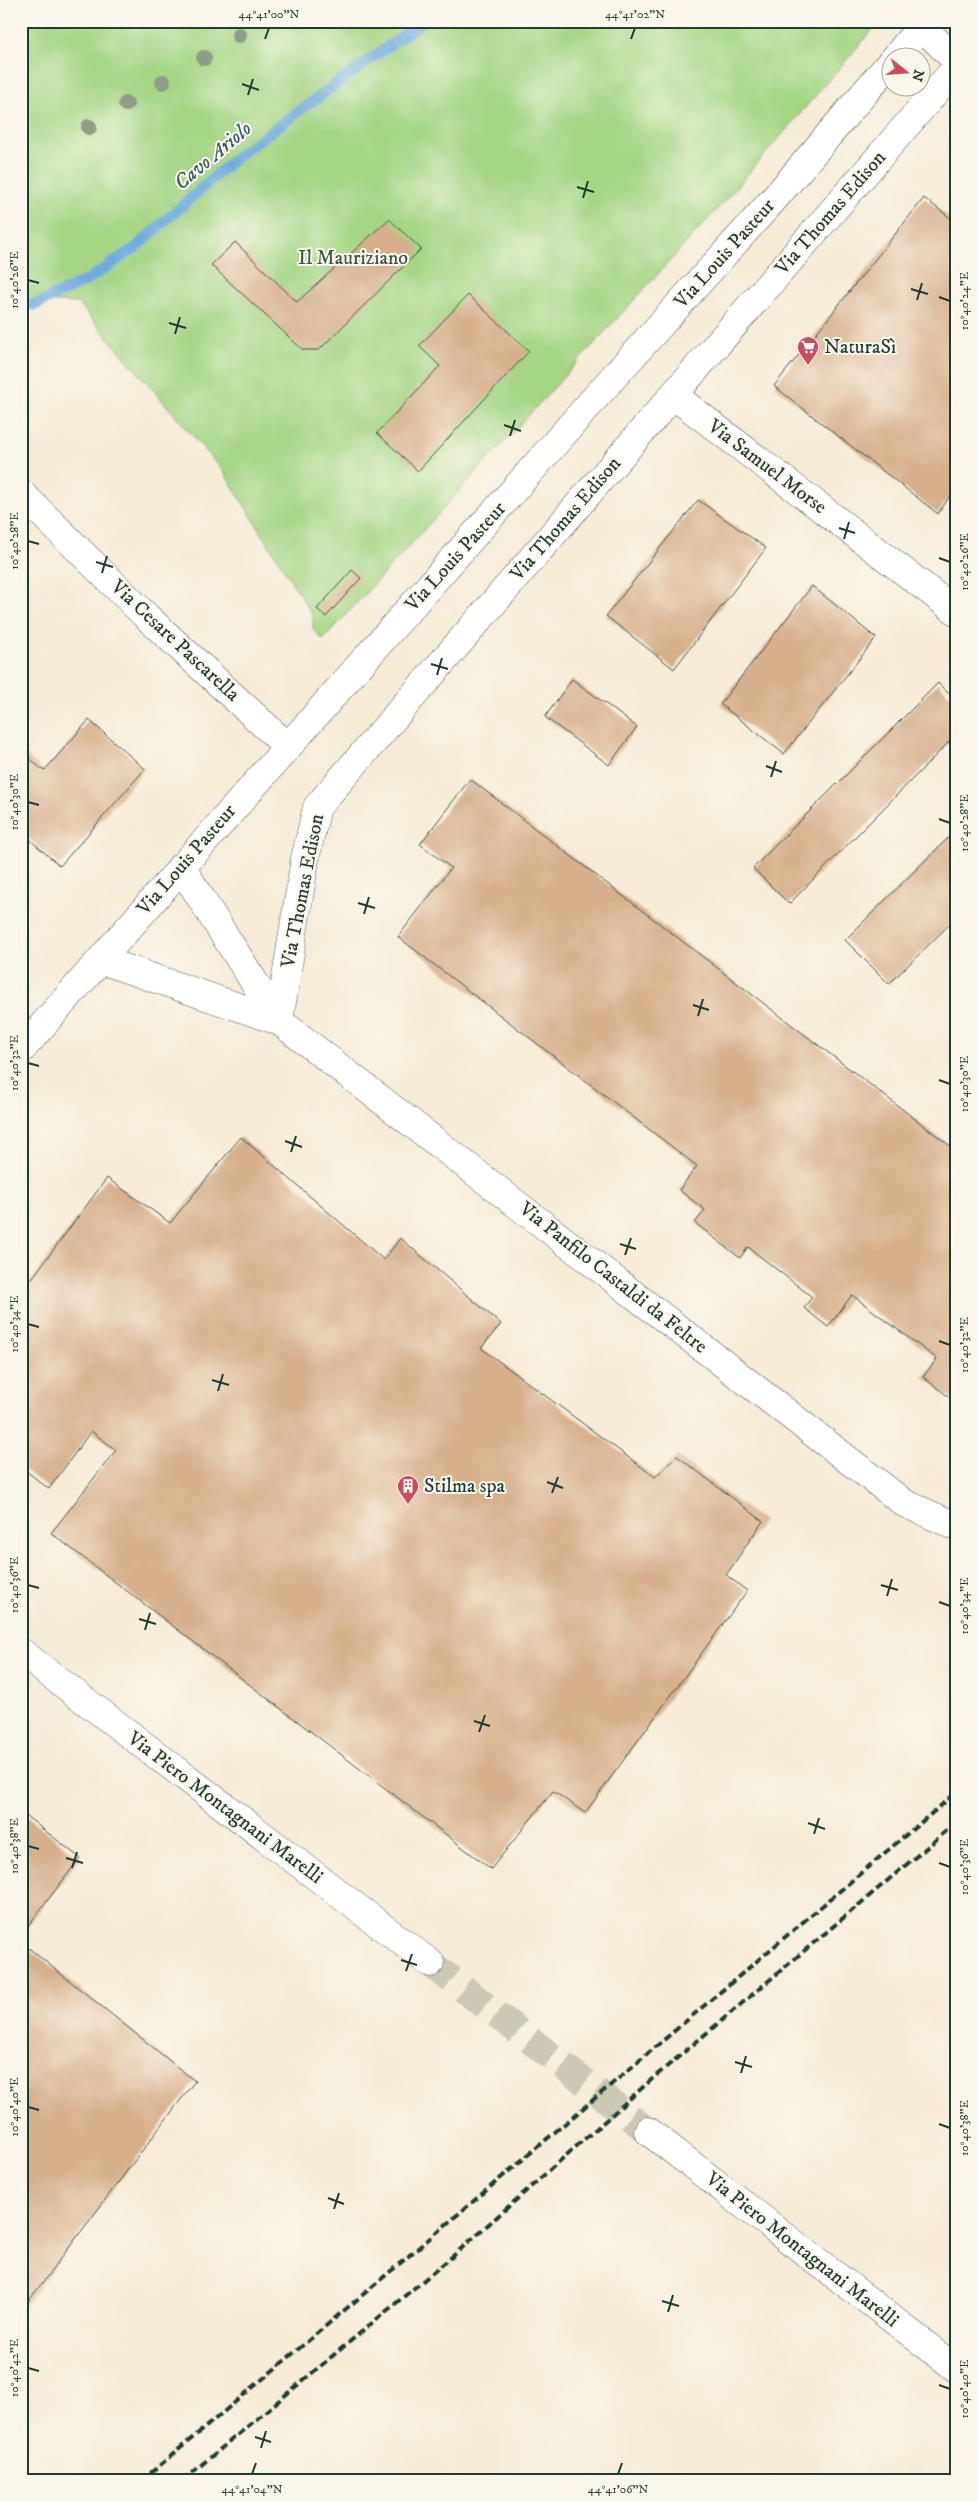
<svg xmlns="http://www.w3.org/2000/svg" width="978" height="2502" viewBox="0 0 978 2502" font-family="'IM FELL DW Pica',serif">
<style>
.green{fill:#a6d684;stroke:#628a5c}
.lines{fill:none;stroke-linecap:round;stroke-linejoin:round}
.stream{stroke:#6dace0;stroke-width:11}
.building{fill:#d6b08b}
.secondary-tunnel{stroke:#cbc9b6;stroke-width:28;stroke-dasharray:28 14;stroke-linecap:butt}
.street-casing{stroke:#3f574c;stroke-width:29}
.secondary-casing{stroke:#3f574c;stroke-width:29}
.street{stroke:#fff;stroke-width:28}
.secondary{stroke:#fff;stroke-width:28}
.rail{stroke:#1f3d34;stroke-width:4;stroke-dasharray:8 4;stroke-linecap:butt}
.tree{fill:#8f9d86}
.ticks{fill:none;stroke:#1f3d34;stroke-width:2}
.labels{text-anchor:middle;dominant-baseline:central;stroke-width:4;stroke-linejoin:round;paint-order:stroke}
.street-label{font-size:20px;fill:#1f3d34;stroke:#fbf7ec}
.park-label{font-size:20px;fill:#3a5c44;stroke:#fbf7ec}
.poi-label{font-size:20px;fill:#1f3d34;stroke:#fbf7ec;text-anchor:start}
.water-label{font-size:21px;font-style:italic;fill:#365e68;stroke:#fbf7ec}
.neatline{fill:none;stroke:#1f3d34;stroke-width:2}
.ticks-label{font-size:12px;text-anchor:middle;fill:#1f3d34}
</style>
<rect width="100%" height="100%" fill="#fbf7ec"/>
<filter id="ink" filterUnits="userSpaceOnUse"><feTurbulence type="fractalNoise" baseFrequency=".02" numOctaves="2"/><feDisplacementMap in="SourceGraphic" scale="10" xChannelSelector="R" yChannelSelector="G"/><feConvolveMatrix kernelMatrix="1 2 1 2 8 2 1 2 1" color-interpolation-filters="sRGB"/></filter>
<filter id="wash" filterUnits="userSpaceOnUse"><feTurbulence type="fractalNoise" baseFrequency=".0096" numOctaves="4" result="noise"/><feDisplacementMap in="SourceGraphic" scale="20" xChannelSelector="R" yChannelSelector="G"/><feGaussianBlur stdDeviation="1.12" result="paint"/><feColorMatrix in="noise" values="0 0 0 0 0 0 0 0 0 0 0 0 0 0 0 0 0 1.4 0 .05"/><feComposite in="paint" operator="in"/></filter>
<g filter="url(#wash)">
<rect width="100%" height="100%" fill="#f6ecd7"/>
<polygon class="green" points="21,21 880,21 721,205 323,640 313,629 313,616 224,472 78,303 21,300"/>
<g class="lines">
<polyline class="stream" points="21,303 35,305 89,279 136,247 241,153 423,21"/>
</g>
<g id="blocks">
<g class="building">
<polygon points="924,198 957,223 957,501 950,496 938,514 774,386"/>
<polygon points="389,219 421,249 319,350 303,350 211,265 235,242 297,302"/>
<polygon points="468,295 529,351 418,471 377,433 440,366 419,346"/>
<polygon points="698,500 766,548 674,669 606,616"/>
<polygon points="352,570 361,578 326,617 317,609"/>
<polygon points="812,586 876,638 784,754 720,704"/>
<polygon points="572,679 637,727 609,765 545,717"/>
<polygon points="938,683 957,702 957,734 789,904 753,868"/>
<polygon points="89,720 145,769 60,866 21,832 21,751 44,771"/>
<polygon points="470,779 957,1151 957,1403 923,1377 937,1359 852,1295 828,1327 804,1308 812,1297 748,1247 740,1258 695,1223 705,1210 679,1190 697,1166 398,937 451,868 420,844"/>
<polygon points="957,829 957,917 889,984 845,940"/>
<polygon points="241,1137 384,1260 400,1238 501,1324 481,1348 655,1477 677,1456 763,1521 726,1575 747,1591 585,1813 553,1791 491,1869 51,1533 116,1450 91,1431 49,1489 21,1467 21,1293 107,1178 170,1223"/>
<polygon points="21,1812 80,1858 21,1935"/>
<polygon points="21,1942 195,2081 21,2311"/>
</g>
</g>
</g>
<g filter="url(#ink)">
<use href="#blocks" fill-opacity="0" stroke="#3f574c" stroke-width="1"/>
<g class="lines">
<polyline class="secondary-tunnel" points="430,1963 648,2131"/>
<g class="street-casing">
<g id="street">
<polyline points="921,26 957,61"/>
<polyline points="673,395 957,612"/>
<polyline points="21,493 147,617 287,746"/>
<polyline points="181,867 279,1021"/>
<polyline points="101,960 279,1021 904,1503 953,1525 957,1524"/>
<polyline points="279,1021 305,859 317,807 957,67"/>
</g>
</g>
<g class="secondary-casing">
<g id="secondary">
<polyline points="895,58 925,21"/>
<polyline points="21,1050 609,382 774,199 890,63"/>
<polyline points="21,1652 430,1963"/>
<polyline points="648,2131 957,2369"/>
</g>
</g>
<use href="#street" class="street"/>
<use href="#secondary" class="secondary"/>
<g class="rail">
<path d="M 141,2481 C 414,2253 685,2021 957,1792"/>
<polyline points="182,2481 454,2255 651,2080 957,1822"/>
</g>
</g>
<g class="tree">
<circle cx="239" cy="35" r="8"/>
<circle cx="204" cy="58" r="8"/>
<circle cx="163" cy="82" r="8"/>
<circle cx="126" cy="104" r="8"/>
<circle cx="89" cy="127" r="8"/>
</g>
</g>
<path class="ticks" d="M 265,39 L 269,28M 631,39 L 635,28M 242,84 L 259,90M 248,95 L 253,79M 577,187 L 594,192M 583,198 L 588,181M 28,280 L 39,283M 911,289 L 928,294M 939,297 L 950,301M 917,300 L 922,283M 169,323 L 186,328M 175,334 L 180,317M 504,425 L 521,431M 510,436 L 515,420M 839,528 L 855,533M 844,539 L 849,522M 28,541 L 39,544M 939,558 L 950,562M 96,562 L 113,567M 102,573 L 107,556M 431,664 L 448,669M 437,675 L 442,658M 766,766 L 782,772M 771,777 L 776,761M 28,802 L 39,805M 939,819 L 950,823M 358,903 L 375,908M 364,914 L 369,897M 693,1005 L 709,1010M 698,1016 L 703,999M 28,1063 L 39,1066M 939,1080 L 950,1084M 285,1141 L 302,1147M 291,1152 L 296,1136M 620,1244 L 636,1249M 625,1255 L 631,1238M 28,1324 L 39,1327M 939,1341 L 950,1345M 212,1380 L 229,1385M 218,1391 L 223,1374M 547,1482 L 563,1488M 552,1493 L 558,1477M 28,1585 L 39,1588M 881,1585 L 898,1590M 887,1596 L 892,1579M 939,1602 L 950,1606M 139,1619 L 156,1624M 145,1630 L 150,1613M 474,1721 L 490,1726M 479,1732 L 485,1715M 808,1823 L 825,1829M 814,1834 L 819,1818M 28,1846 L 39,1849M 66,1858 L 83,1863M 939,1863 L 950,1867M 72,1868 L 77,1852M 401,1960 L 417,1965M 406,1971 L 412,1954M 735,2062 L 752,2067M 741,2073 L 746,2056M 28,2107 L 39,2110M 939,2124 L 950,2128M 328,2198 L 344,2204M 334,2209 L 339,2193M 662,2301 L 679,2306M 668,2312 L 673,2295M 28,2368 L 39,2371M 939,2385 L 950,2389M 255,2437 L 271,2442M 261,2448 L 266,2431M 252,2474 L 256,2463M 618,2474 L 622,2463"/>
<defs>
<g id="supermarket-pin" transform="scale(1.125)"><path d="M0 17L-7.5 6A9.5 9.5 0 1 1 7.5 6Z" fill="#d1495b" stroke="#fbf7ec"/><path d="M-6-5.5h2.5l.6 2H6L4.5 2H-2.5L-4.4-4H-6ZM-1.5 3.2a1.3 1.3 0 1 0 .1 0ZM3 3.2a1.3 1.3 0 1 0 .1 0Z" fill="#fff"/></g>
<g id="building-pin" transform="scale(1.125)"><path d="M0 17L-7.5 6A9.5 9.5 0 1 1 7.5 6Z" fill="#d1495b" stroke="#fbf7ec"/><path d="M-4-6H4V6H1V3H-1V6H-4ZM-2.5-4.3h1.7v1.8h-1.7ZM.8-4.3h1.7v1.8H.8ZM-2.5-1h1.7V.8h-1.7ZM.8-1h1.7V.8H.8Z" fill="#fff"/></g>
</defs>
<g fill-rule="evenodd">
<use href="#supermarket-pin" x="808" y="347"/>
<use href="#building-pin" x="408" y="1486"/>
</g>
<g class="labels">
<g class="street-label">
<text transform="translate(831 213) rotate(-49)">Via Thomas Edison</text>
<text transform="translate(725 254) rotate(-48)">Via Louis Pasteur</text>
<text transform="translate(767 467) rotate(37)">Via Samuel Morse</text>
<text transform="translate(566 519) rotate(-49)">Via Thomas Edison</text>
<text transform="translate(456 557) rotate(-48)">Via Louis Pasteur</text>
<text transform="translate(175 641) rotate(43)">Via Cesare Pascarella</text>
<text transform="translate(187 860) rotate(-49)">Via Louis Pasteur</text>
<text transform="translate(303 891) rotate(-79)">Via Thomas Edison</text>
<text transform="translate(613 1278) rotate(38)">Via Panfilo Castaldi da Feltre</text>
<text transform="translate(225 1808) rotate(37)">Via Piero Montagnani Marelli</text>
<text transform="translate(802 2250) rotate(38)">Via Piero Montagnani Marelli</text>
</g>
<g class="park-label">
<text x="353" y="258">Il Mauriziano</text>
</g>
<g class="poi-label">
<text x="824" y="347">NaturaSì</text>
<text x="424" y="1486">Stilma spa</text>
</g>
<g class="water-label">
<text transform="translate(213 156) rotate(-40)">Cavo Ariolo</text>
</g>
</g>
<rect width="978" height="2502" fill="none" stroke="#fbf7ec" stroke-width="55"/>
<g transform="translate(906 72) rotate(107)"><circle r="24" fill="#fbf7ec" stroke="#a3ada2"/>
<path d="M0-4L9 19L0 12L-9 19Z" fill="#d1495b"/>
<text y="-8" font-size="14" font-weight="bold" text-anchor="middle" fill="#1f3d34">N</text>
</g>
<rect x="28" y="28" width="922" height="2446" class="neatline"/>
<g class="ticks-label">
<text x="269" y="18">44°41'00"N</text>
<text x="635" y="18">44°41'02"N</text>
<text transform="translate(14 280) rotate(-90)" y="4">10°40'26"E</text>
<text transform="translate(964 301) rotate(-90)" y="4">10°40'24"E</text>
<text transform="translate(14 541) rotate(-90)" y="4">10°40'28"E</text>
<text transform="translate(964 562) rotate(-90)" y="4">10°40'26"E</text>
<text transform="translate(14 802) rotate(-90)" y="4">10°40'30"E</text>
<text transform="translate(964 823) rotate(-90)" y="4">10°40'28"E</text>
<text transform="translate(14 1063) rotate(-90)" y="4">10°40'32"E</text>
<text transform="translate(964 1084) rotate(-90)" y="4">10°40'30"E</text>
<text transform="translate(14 1324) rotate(-90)" y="4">10°40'34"E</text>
<text transform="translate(964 1345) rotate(-90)" y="4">10°40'32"E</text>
<text transform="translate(14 1585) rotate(-90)" y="4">10°40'36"E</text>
<text transform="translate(964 1606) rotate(-90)" y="4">10°40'34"E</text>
<text transform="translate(14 1846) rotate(-90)" y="4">10°40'38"E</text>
<text transform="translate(964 1867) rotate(-90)" y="4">10°40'36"E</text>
<text transform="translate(14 2107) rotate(-90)" y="4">10°40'40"E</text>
<text transform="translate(964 2128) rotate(-90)" y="4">10°40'38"E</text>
<text transform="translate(14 2368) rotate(-90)" y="4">10°40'42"E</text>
<text transform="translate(964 2389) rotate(-90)" y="4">10°40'40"E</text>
<text x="252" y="2493">44°41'04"N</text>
<text x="618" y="2493">44°41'06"N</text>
</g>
</svg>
